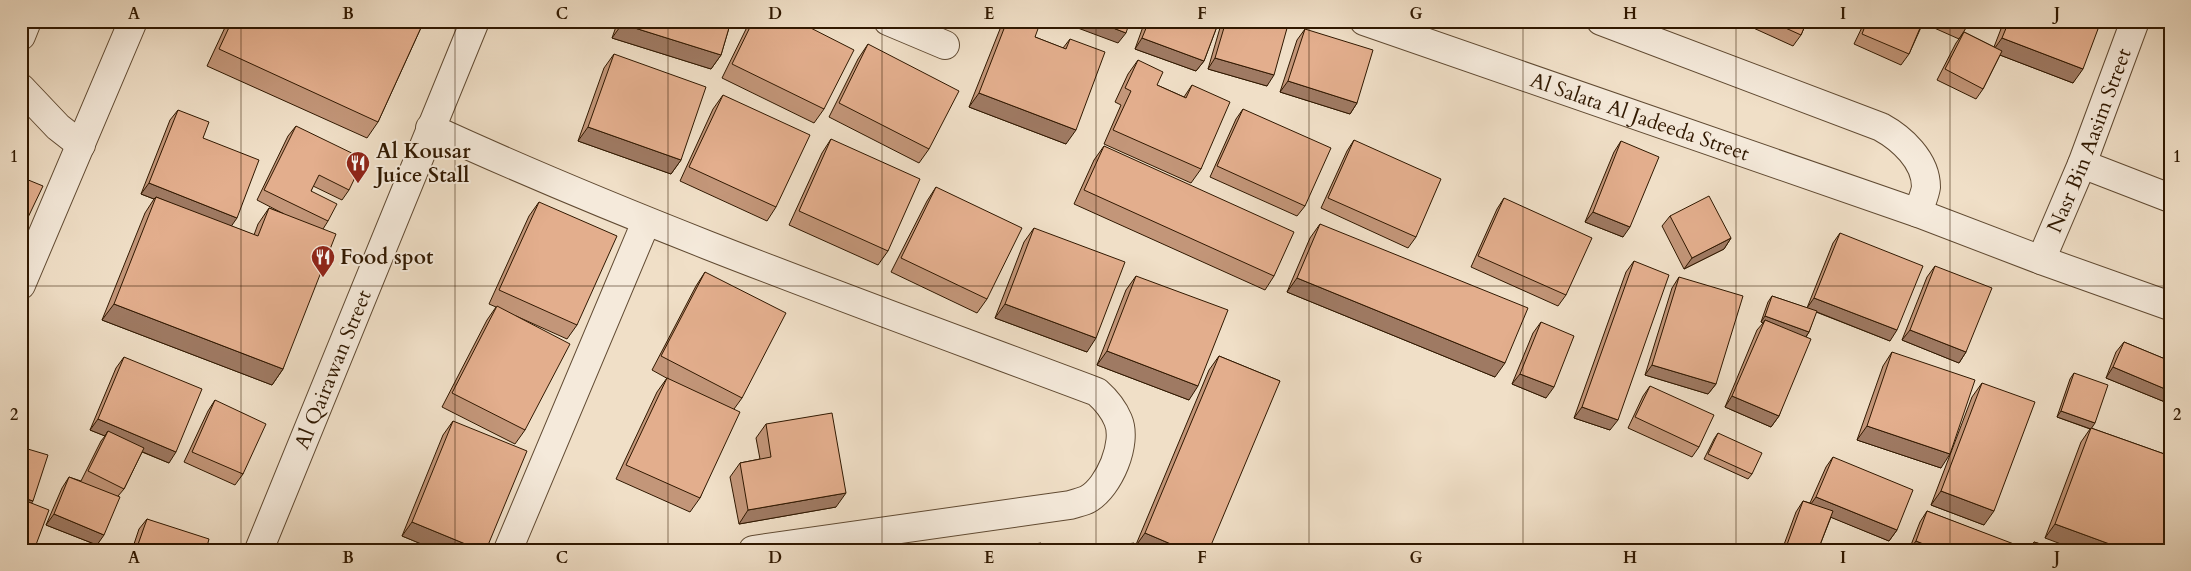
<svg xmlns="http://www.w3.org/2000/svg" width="2191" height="571" viewBox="0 0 2191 571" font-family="Cardo,serif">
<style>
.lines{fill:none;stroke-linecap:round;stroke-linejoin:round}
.minor-casing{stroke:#604a32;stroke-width:30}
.minor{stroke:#f5eadb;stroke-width:28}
.wall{fill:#c39679;stroke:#301800}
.shaded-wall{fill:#9f7a63;stroke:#301800}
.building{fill:#e3ae8d;stroke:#301800}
.grid{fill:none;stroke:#301800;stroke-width:1;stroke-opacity:0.55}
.labels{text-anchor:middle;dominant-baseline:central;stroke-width:4;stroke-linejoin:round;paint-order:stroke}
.street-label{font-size:21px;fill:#301800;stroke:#f5eadb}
.poi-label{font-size:21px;font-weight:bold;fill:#301800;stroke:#f5eadb;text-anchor:start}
.neatline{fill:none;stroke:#301800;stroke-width:2}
.grid-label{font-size:16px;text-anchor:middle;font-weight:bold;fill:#301800}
</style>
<rect width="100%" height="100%" fill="#f0dfc7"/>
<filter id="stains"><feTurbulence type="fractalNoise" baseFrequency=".004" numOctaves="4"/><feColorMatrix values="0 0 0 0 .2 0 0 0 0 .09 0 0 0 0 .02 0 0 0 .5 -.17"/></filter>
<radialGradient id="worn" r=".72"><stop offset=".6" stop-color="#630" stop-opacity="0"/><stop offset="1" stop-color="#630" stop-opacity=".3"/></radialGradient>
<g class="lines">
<g class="minor-casing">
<g id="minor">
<polyline points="888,21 945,45"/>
<path id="s1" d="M 1364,21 L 1918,213 L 2041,260 L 2170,306"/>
<path d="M 1601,21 L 1881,127 C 1901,138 1926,160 1926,187 C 1925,195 1920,205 1918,213"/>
<polyline points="21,36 27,21"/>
<polyline points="21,88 58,127 81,145"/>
<path d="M 430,128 C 648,228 873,308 1097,392 C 1106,400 1113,408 1118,420 C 1128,443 1109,487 1088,499 C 1083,502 1075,503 1070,505 L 753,550"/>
<polyline points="2082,164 2170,198"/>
<path id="s2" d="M 2041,260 L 2082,164 L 2135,21"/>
<polyline points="21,285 133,21"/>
<path id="s3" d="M 259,550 L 475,21"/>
<polyline points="508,550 646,222"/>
</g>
</g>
<use href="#minor" class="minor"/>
</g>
<g class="wall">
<polygon points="228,21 424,21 378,122 367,138 207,66"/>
<polygon points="618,21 731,21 721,55 711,69 612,38"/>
<polygon points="750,21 797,21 824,109 814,123 722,78"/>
<polygon points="1005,21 1027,21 1035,37 1063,48 1070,39 1066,144 969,107 1000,29"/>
<polygon points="1145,21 1219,21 1204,61 1196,71 1135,49"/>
<polygon points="1222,21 1289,21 1267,86 1208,69"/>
<polygon points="1738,21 1807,21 1801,35 1793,46"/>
<polygon points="1865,21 1969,21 1966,28 1959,39 1923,23 1909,54 1901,65 1854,44"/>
<polygon points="2004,21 2101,21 2073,83 2000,55 1983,89 1976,99 1937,80 1956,43 1964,32 1994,47"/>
<polygon points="1305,29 1357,103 1350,114 1280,92 1297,40"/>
<polygon points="868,44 929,149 919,163 829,117 858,59"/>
<polygon points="614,54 681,160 671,174 578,141 604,68"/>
<polygon points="1138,60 1157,85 1184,97 1192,85 1201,169 1191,183 1104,144 1121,105 1115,102 1128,74"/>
<polygon points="723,95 776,207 767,221 680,181 713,109"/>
<polygon points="1243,109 1305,206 1297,216 1210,177 1236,119"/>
<polygon points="178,110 203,138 231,226 254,235 258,224 269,208 284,214 257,200 288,136 296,126 349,190 342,200 313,186 311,191 328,221 323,229 283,369 272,385 102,320 145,213 154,199 141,194 170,120"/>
<polygon points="2170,122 2170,134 2165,133"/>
<polygon points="831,139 888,251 878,265 789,225 822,153"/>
<polygon points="1354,140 1416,237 1408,248 1321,208 1347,151"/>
<polygon points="1621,141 1623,237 1585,222 1614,152"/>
<polygon points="1104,146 1274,276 1265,290 1074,204 1094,160"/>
<polygon points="936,187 987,299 977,313 891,272 927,201"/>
<polygon points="1504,198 1566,295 1558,306 1471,267 1497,209"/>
<polygon points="539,202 577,325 567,339 516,316 525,430 515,444 442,407 487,320 496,307 489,304 529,216"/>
<polygon points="1670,216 1731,238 1724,249 1684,269 1662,226"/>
<polygon points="1320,224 1495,377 1287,292 1310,238"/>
<polygon points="1034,228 1087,352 995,318 1024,242"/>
<polygon points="1840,233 1890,341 1816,312 1809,332 1806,337 1779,416 1771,427 1725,407 1757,330 1763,323 1761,322 1768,302 1772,296 1807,308 1833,243"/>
<polygon points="1634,261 1610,430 1574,418 1626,272"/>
<polygon points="1935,266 1966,352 1959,363 1902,340 1927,277"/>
<polygon points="705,272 742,398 734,409 700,498 690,512 616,479 657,392 667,378 670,380 652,370 696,286"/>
<polygon points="1136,276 1189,400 1097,365 1126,290"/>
<polygon points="1679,277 1716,384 1708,394 1645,375 1672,288"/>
<polygon points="1541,322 1546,398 1512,384 1533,333"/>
<polygon points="2124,342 2170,361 2170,404 2106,378 2116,352"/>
<polygon points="1892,352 1941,468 1857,440 1883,366"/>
<polygon points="1219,356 1280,381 1135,547 1209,370"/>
<polygon points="124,357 169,463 142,452 124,489 118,496 97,545 46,525 62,488 69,477 81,481 101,441 105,436 90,430 116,368"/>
<polygon points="2074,373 2091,428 2170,456 2045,538 2081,442 2090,429 2057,417 2070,379"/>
<polygon points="1982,383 1984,525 1931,505 1972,397"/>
<polygon points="1650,386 1699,447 1692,457 1628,428 1643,396"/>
<polygon points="215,400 243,474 235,485 184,462 208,411"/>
<polygon points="453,421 486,550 436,550 402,536 443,435"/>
<polygon points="766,424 836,507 739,524 730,477 740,463 760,459 756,438"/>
<polygon points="1718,433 1752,474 1748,479 1704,459 1714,439"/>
<polygon points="1833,457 1897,530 1889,541 1831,517 1818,550 1782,550 1796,512 1803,501 1810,503 1826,467"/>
<polygon points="1927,511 2027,550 1909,550 1920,522"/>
<polygon points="147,519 206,550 132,550 139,529"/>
<polygon points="2034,542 2060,550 2028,550"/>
</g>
<g class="shaded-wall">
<polygon points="1059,21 1095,21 1126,33 1118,43"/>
<polygon points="622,24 721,55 711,69 612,38"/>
<polygon points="1142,38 1204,61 1196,71 1135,49"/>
<polygon points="2002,38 2083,69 2073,83 1992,52"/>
<polygon points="1215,58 1274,75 1267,86 1208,69"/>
<polygon points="1288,81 1357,103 1350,114 1280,92"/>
<polygon points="979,93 1076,130 1066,144 969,107"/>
<polygon points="2170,126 2170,134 2165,133"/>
<polygon points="588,127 681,160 671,174 578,141"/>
<polygon points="149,183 237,218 230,228 156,197 154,199 141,194"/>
<polygon points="1593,212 1630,227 1623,237 1585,222"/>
<polygon points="1731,238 1724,249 1684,269 1692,258"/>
<polygon points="1297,278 1505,363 1495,377 1287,292"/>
<polygon points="1814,298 1897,330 1890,341 1807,308"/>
<polygon points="114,304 283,369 272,385 102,320"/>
<polygon points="1005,304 1096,338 1087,352 995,318"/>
<polygon points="1765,316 1809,332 1805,338 1765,320 1763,323 1761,322"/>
<polygon points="1910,330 1966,352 1959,363 1902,340"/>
<polygon points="1107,351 1198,386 1189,400 1097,365"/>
<polygon points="1652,365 1716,384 1708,394 1645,375"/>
<polygon points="2113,367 2170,391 2170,404 2106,378"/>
<polygon points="1520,374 1554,387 1546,398 1512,384"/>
<polygon points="1732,396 1779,416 1771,427 1725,407"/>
<polygon points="1582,407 1618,420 1610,430 1574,418"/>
<polygon points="2061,411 2095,423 2091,429 2057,417"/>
<polygon points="98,419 176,452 169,463 105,436 108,431 105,436 90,430"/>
<polygon points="1867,426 1950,454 1941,468 1857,440"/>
<polygon points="1941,491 1994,511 1984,525 1931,505"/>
<polygon points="846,493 836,507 739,524 748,510"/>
<polygon points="21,497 33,501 29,507 21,505"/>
<polygon points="1816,497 1897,530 1889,541 1808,508"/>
<polygon points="54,514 104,535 97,545 46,525"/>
<polygon points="412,522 480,550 436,550 402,536"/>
<polygon points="2055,524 2126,550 2077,550 2045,538"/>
<polygon points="1145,533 1185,550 1141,550 1135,547"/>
<polygon points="1916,541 1938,550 1909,550"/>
</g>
<g class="building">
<polygon points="232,21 424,21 378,122 219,49"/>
<polygon points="623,21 731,21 721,55 622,24"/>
<polygon points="753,21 797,21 854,50 824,109 732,64"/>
<polygon points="1007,21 1027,21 1039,26 1035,37 1066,49 1070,39 1105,52 1076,130 979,93"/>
<polygon points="1095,21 1130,21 1126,33"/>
<polygon points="1149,21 1219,21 1204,61 1142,38"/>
<polygon points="1226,21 1289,21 1274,75 1215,58"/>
<polygon points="1770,21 1807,21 1801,35"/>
<polygon points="1867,21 1923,21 1909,54 1862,34"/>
<polygon points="1950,21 1969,21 1966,28"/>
<polygon points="2009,21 2101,21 2083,69 2002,38"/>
<polygon points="1305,29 1373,50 1357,103 1288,81"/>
<polygon points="1964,32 2002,51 1983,89 1945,69"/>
<polygon points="868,44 959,91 929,149 839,103"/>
<polygon points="614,54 706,87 681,160 588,127"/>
<polygon points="1138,60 1163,72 1157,85 1186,98 1192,85 1230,102 1201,169 1113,130 1131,91 1125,88"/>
<polygon points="723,95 810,135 776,207 689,167"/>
<polygon points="1243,109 1331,148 1305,206 1217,166"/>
<polygon points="178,110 209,122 203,138 259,160 237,218 149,183"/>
<polygon points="296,126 364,159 349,190 319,175 311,191 337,204 328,221 264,190"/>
<polygon points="831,139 920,179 888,251 799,211"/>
<polygon points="1354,140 1441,179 1416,237 1328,198"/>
<polygon points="1621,141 1659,157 1630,227 1593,212"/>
<polygon points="1104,146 1294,232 1274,276 1084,190"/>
<polygon points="21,177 43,186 21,232"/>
<polygon points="936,187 1022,228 987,299 901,258"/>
<polygon points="1709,196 1731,238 1692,258 1670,216"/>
<polygon points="156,197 258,236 269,208 336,234 283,369 114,304"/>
<polygon points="1504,198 1592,238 1566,295 1478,256"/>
<polygon points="539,202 617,236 577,325 499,290"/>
<polygon points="1320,224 1528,308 1505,363 1297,278"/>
<polygon points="1034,228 1125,262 1096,338 1005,304"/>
<polygon points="1840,233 1923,266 1897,330 1814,298"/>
<polygon points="1634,261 1669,275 1618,420 1582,407"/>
<polygon points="1935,266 1992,288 1966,352 1910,330"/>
<polygon points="705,272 786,313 742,398 661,356"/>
<polygon points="1136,276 1228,310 1198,386 1107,351"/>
<polygon points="1679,277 1743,296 1716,384 1652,365"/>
<polygon points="1772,296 1817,311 1809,332 1765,316"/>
<polygon points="497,306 570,344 525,430 452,393"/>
<polygon points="1765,320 1811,339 1779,416 1732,396"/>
<polygon points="1541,322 1574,336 1554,387 1520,374"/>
<polygon points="2124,342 2170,361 2170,391 2113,367"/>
<polygon points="1892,352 1975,380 1950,454 1867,426"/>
<polygon points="1219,356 1280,381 1209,550 1185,550 1145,533"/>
<polygon points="124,357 202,389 176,452 98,419"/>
<polygon points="2074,373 2108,385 2095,423 2061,411"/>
<polygon points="667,378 740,412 700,498 626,465"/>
<polygon points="1982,383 2035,402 1994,511 1941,491"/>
<polygon points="1650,386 1714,415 1699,447 1635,417"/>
<polygon points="215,400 266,424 243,474 192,452"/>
<polygon points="832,413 846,493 748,510 740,463 771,457 766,424"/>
<polygon points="453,421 527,451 486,550 480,550 412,522"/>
<polygon points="2091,428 2170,456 2170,550 2126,550 2055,524"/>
<polygon points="108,431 144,448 124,489 88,471"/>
<polygon points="1718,433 1762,453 1752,474 1708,454"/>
<polygon points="21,447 48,455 33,501 21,497"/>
<polygon points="1833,457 1913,490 1897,530 1816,497"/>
<polygon points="69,477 120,497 104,535 54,514"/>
<polygon points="21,499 49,510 34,550 21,550"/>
<polygon points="1803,501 1833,511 1818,550 1785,550"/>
<polygon points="1927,511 2027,549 2027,550 1938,550 1916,541"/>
<polygon points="147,519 209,539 206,550 136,550"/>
<polygon points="2034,542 2060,550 2032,550"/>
<polygon points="1041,543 1042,550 996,550"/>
<polygon points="1134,543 1135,550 1088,550"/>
</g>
<path class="grid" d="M 241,21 L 241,550M 455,21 L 455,550M 668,21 L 668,550M 882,21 L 882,550M 1096,21 L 1096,550M 1309,21 L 1309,550M 1523,21 L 1523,550M 1736,21 L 1736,550M 1950,21 L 1950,550M 21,286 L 2170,286"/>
<defs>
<g id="restaurant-pin" transform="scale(1.25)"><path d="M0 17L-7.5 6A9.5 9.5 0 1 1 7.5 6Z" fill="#8f2418" stroke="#f5eadb"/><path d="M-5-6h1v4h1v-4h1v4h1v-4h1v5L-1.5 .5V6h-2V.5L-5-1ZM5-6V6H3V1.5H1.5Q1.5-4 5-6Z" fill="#fff"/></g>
</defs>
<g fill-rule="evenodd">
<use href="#restaurant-pin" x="358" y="163"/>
<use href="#restaurant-pin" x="323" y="257"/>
</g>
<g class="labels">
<g class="street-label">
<text stroke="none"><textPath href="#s1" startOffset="292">Al Salata Al Jadeeda Street</textPath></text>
<text stroke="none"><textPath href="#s2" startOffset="129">Nasr Bin Aasim Street</textPath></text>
<text stroke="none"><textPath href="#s3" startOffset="195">Al Qairawan Street</textPath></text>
</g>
<g class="poi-label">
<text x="376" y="151">Al Kousar<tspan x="376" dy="24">Juice Stall</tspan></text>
<text x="340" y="257">Food spot</text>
</g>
</g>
<rect width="2191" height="571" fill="none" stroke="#f0dfc7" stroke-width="55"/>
<rect x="28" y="28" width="2136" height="516" class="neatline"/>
<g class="grid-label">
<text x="134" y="19">A</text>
<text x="348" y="19">B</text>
<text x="562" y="19">C</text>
<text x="775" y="19">D</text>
<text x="989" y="19">E</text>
<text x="1202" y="19">F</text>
<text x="1416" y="19">G</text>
<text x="1630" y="19">H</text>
<text x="1843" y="19">I</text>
<text x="2057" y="19">J</text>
<text x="14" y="162">1</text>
<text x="2177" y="162">1</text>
<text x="14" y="420">2</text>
<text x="2177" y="420">2</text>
<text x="134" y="563">A</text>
<text x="348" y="563">B</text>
<text x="562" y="563">C</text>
<text x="775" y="563">D</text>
<text x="989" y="563">E</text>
<text x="1202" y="563">F</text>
<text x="1416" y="563">G</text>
<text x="1630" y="563">H</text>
<text x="1843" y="563">I</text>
<text x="2057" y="563">J</text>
</g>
<rect width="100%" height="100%" filter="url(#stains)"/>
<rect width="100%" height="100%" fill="url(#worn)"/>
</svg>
